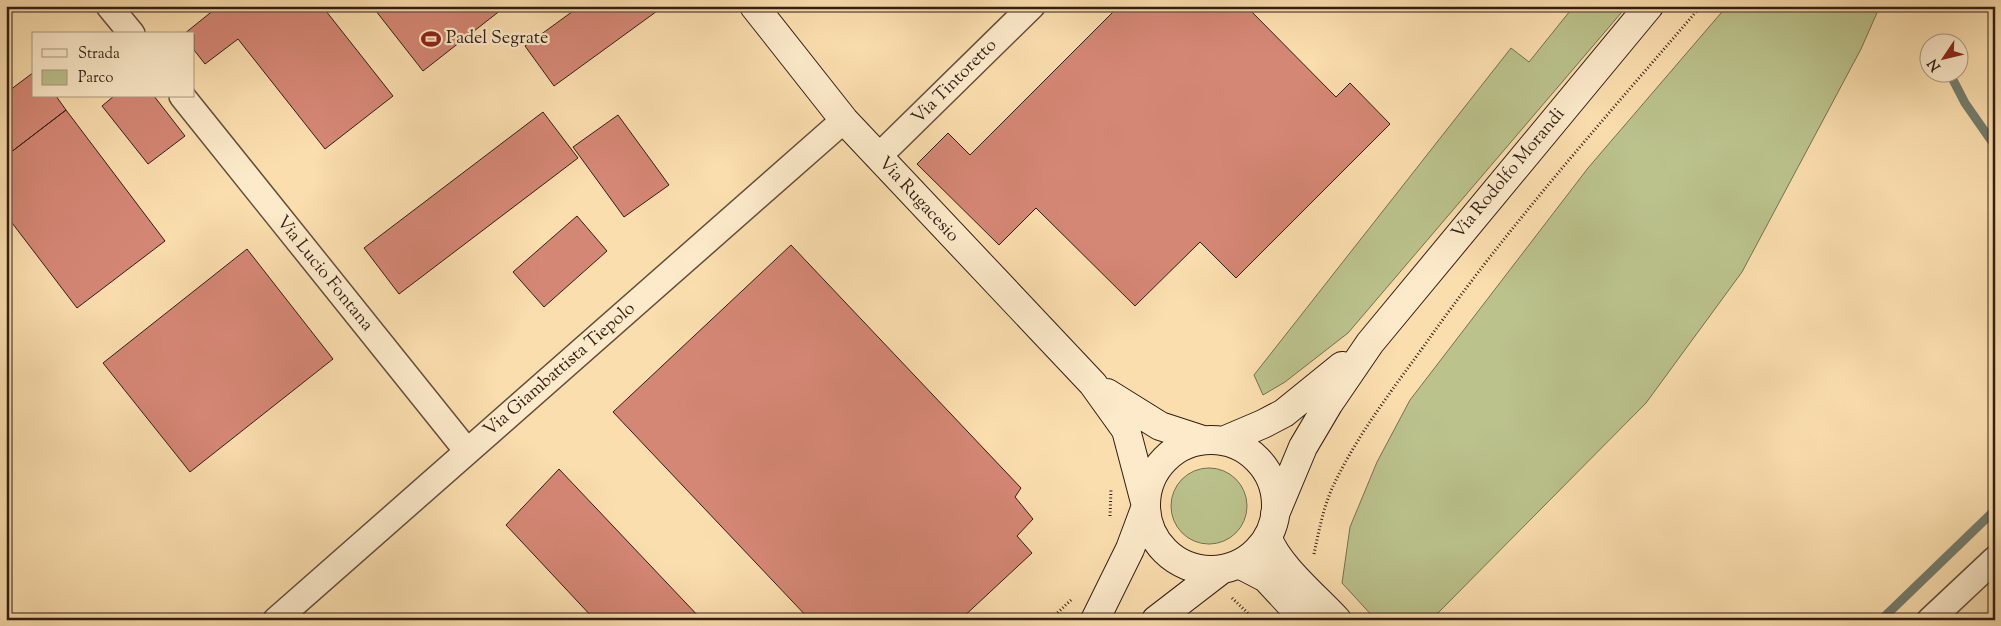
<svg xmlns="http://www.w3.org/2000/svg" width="2001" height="626" viewBox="0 0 2001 626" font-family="'Sorts Mill Goudy',serif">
	<rect width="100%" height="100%" fill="#fbdeae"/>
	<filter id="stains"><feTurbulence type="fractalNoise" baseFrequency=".004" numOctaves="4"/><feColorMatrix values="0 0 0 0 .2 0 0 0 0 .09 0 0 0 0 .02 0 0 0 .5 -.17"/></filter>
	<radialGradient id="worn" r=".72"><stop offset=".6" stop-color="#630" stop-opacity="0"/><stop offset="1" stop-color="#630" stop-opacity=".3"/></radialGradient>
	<path fill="#bbc28c" stroke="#767050" d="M1574,6H1627L1348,333L1285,382L1263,395L1254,375L1511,48L1529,62Z
		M1727,6H1880L1861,49L1742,272L1646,403L1431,620H1376L1342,583L1350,527L1377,462L1410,400L1588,168Z
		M1171 506a38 38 0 1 1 76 0a38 38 0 1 1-76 0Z"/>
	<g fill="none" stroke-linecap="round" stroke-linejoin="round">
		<path stroke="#737d6e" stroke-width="9" d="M1949,72L1965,103L1995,146
			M1881,620L1995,510"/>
	</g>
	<path fill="#d58775" stroke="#311e13" d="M212,6H322L393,96L325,149L238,39L205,64L194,50V34H184L215,9Z
		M372,6H506L423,71Z
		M580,6H664L554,86L525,46Z
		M1119,6H1246L1336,97L1350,83L1390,124L1236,278L1200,242L1135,306L1036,208L999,245L917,164L948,133L970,155Z
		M34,72V96H56L66,110L6,156V93Z
		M114,96H154L185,136L148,164L102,106Z
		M66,110L165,241L77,308L6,215V156Z
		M543,112L578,158L399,294L364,248Z
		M618,115L669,185L624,217L573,147Z
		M577,216L607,251L544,307L513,272Z
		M791,245L1021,488L1015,497L1033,519L1017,536L1032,553L960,620H810L613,412Z
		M247,249L333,359L190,472L103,363Z
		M559,469L702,620H593L594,619L506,525Z"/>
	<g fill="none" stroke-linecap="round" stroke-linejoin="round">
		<defs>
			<path id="street" d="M109,6L132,34
				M182,96L467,451
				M878,157L1032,6
				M276,620L844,120
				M1930,620L1995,559"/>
			<path id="secondary" d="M754,6L844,120L1093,384L1126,430L1146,506L1130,549L1095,620
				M1107,393L1160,426L1203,440
				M1146 505a65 65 0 1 1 130 0a65 65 0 1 1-130 0Z
				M1223,441L1263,424L1284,413L1342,366
				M1275,514L1303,447L1329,403L1370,343L1649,6
				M1268,538C1277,565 1317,598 1337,620
				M1239,564L1266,578L1305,620
				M1156,620L1221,570"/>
		</defs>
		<use href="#street" stroke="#644e3a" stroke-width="28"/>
		<use href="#secondary" stroke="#311e13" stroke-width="30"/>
		<path stroke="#311e13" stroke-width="3" stroke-dasharray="1 2.5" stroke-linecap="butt" d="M1110,516L1111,490
			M1314,554C1319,530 1324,504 1335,482C1359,433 1392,390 1424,346C1508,226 1606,117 1701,6
			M1232,598L1255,620
			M1050,620L1072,599"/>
		<use href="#street" stroke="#fceaca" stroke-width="25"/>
		<use href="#secondary" stroke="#fceaca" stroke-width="28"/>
	</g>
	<defs>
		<symbol id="stadium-bare" viewBox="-9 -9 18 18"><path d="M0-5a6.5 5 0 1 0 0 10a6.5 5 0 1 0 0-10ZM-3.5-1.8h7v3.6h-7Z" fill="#8f2418" stroke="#fceaca" stroke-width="2.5" paint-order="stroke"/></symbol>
	</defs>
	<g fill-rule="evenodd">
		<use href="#stadium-bare" x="417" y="25" width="28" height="28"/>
	</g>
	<g text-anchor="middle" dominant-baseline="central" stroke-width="4.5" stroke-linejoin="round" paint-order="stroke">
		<g font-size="18" fill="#311e13" stroke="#fceaca" text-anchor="start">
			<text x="446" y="39">Padel Segrate</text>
		</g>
		<g font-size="18" fill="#311e13" stroke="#fceaca">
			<text transform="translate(955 82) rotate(-45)">Via Tintoretto</text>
			<text transform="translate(1509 174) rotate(-50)">Via Rodolfo Morandi</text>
			<text transform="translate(918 200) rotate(47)">Via Rugacesio</text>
			<text transform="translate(324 274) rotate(51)">Via Lucio Fontana</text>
			<text transform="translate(560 370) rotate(-41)">Via Giambattista Tiepolo</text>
		</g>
	</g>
	<rect width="2001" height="626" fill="none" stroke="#fbdeae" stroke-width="25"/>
	<rect x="8" y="8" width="1986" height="611" fill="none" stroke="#311e13" stroke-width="2.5"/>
	<rect x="12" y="12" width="1976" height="601" fill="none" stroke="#311e13"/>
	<rect x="32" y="32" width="162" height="65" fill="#fceaca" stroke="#ab9881"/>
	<rect x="42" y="49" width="25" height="8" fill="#fceaca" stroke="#ab9881"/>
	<text x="78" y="58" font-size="15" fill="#311e13">Strada</text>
	<rect x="42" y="70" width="25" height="15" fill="#bbc28c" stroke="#ab9881"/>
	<text x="78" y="82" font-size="15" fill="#311e13">Parco</text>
	<g transform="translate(1944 58) rotate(235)"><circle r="24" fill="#fceaca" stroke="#ab9881"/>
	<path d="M0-4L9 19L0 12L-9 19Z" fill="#8f2418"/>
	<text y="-8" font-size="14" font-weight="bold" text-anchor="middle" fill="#311e13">N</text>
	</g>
	<rect width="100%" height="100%" filter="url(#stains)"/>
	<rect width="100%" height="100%" fill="url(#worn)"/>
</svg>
